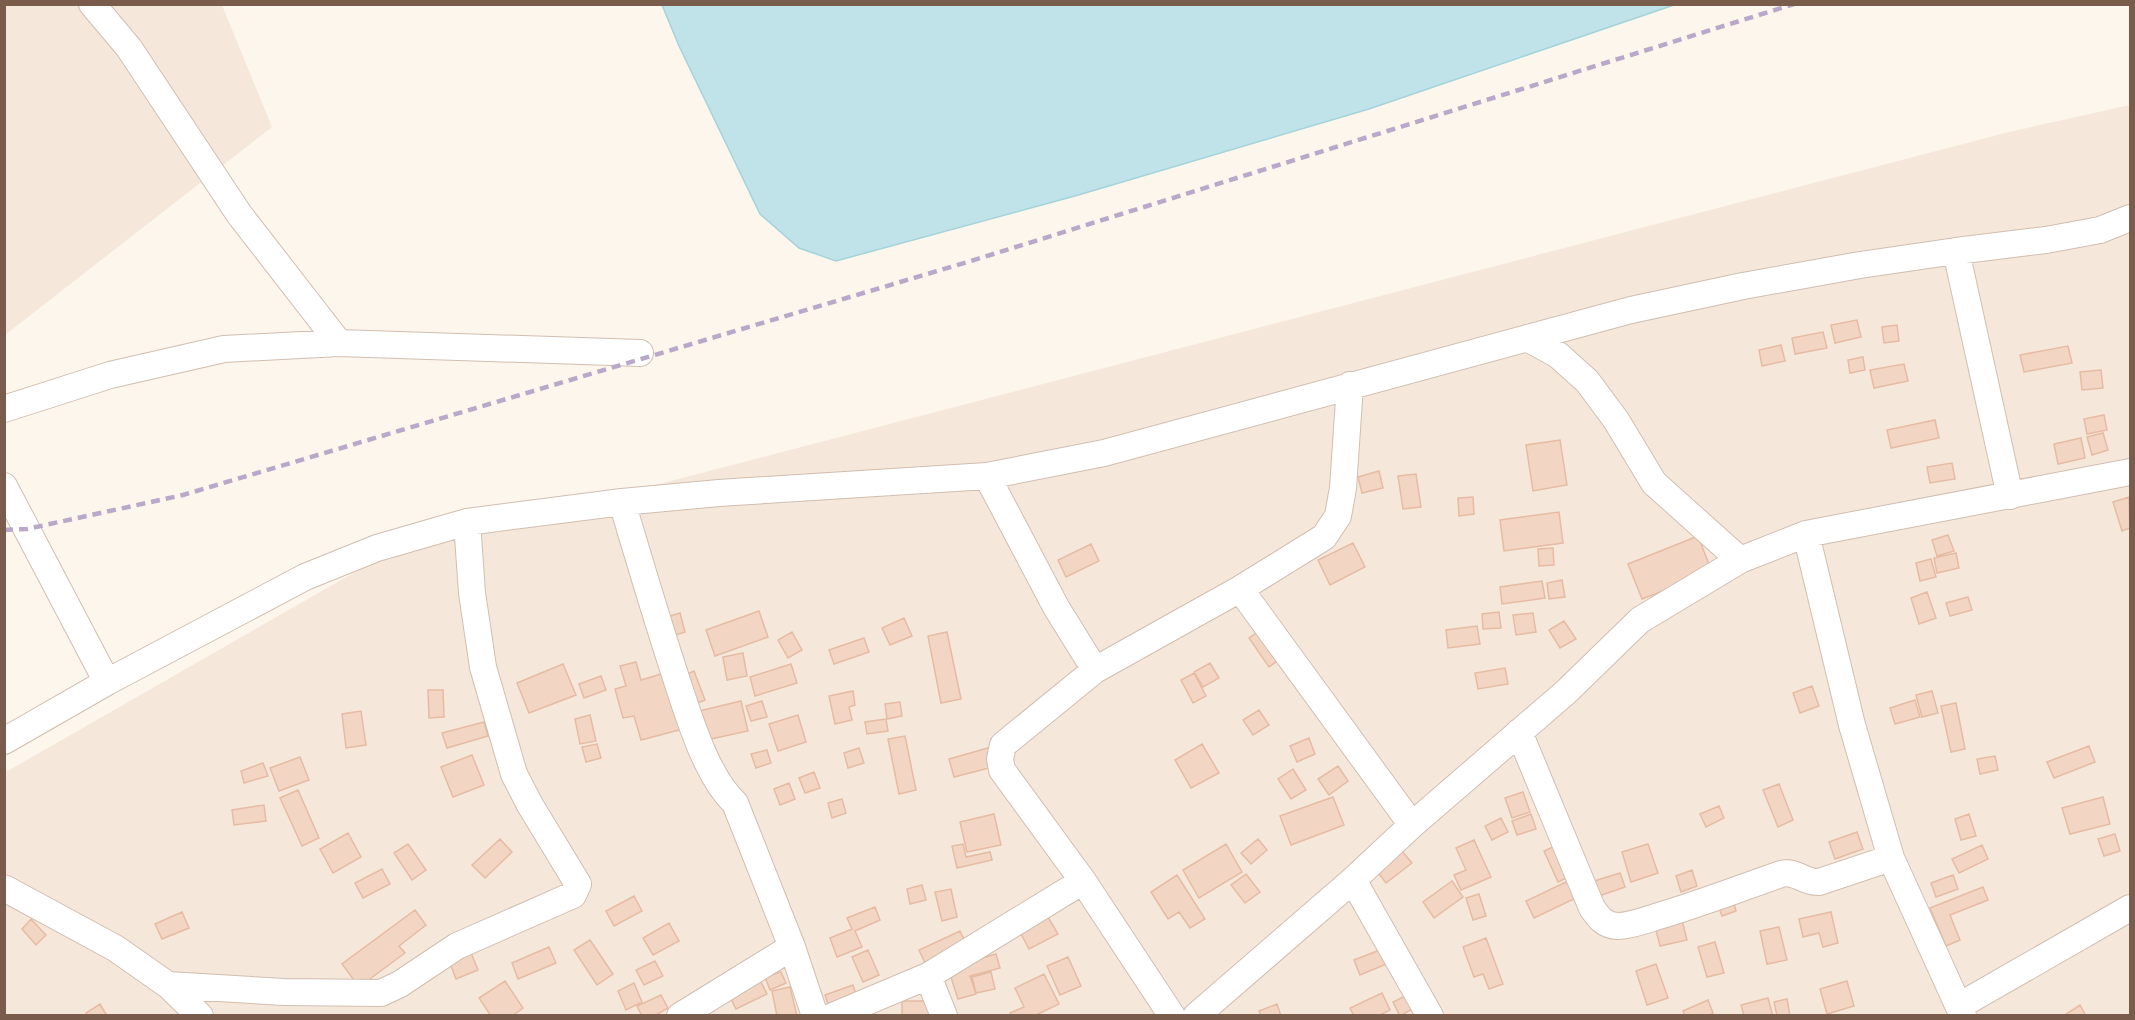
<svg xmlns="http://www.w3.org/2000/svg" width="2135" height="1020" viewBox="0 0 2135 1020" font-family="Poppins,sans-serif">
	<rect width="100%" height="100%" fill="#fdf6ec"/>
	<path fill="#f5e8da" d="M5,5H222L272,127L5,335Z
		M2130,105V1015H5L4,773L383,556L2009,132Z"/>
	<path fill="#bfe3e8" stroke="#a5d3da" stroke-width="1.5" d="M662,5H1674L1369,109L1075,196L836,261L799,248L760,214L679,46Z"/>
	<path fill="#f3d5c3" stroke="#e6bba3" stroke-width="1.5" d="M1857,320L1861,337L1835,343L1831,325Z
		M1897,325L1899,341L1884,343L1882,327Z
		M1823,332L1827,348L1795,354L1792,338Z
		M1781,345L1785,361L1762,366L1759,350Z
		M2068,346L2072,363L2024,372L2020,355Z
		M1863,357L1865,370L1850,373L1848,360Z
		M1904,364L1908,381L1874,388L1870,370Z
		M2101,370L2103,388L2082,390L2080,372Z
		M2104,415L2107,430L2087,434L2084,419Z
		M1935,420L1939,438L1891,448L1887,430Z
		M2103,433L2108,450L2092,455L2087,437Z
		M2081,438L2085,458L2058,464L2054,444Z
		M1560,440L1567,485L1533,491L1526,445Z
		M1952,463L1955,479L1930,483L1927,467Z
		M1379,471L1383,488L1362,493L1358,477Z
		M1416,474L1421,507L1403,509L1398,476Z
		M1473,497L1474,514L1459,516L1458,498Z
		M2129,497L2130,528L2122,531L2113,502Z
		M1559,512L1563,543L1504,551L1500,520Z
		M1948,535L1954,551L1937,556L1932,540Z
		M1698,536L1712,572L1642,599L1628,564Z
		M1353,543L1365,567L1330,585L1318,560Z
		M1091,544L1099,561L1066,577L1058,560Z
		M1553,548L1554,565L1539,566L1538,549Z
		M1956,553L1959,568L1937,573L1934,558Z
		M1931,559L1936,577L1920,581L1916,563Z
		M1562,580L1565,597L1549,599L1547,583Z
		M1542,581L1545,598L1502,604L1500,587Z
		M1927,592L1936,618L1919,624L1911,598Z
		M1968,597L1972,610L1950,616L1946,603Z
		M759,611L768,637L715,656L706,630Z
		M1499,612L1501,628L1483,629L1482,614Z
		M680,613L685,632L669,637L664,618Z
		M1533,613L1536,632L1516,635L1513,615Z
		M904,618L912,636L890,645L882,628Z
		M1564,621L1576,639L1560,648L1549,630Z
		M1477,626L1480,644L1448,648L1446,630Z
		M1264,628L1284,656L1269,667L1249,638Z
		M792,632L802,650L788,658L778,640Z
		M947,632L961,699L941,703L928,636Z
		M864,638L869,652L834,664L829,650Z
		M743,653L747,676L727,680L723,657Z
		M636,662L641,680L668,672L683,729L641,740L634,716L623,718L615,689L626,686L620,666Z
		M1210,663L1219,678L1203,687L1194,672Z
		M563,664L576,695L529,713L517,683Z
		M791,664L797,683L755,696L750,677Z
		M1505,668L1508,684L1478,689L1475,673Z
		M694,671L705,700L690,706L679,678Z
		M1194,673L1206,696L1193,703L1181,680Z
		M601,676L606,690L584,698L579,684Z
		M1812,686L1819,706L1800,713L1793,693Z
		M428,690H443L444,717L429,718Z
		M853,691L855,705L849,707L852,720L835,724L829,696Z
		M1932,691L1938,713L1922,717L1916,695Z
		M1915,700L1920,717L1895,724L1890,708Z
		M741,701L748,731L706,740L699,711Z
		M762,701L767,717L751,721L746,706Z
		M900,702L902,716L887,719L885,704Z
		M1956,703L1965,749L1951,752L1941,706Z
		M1259,710L1269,725L1253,735L1243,720Z
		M361,711L366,745L346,748L342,714Z
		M590,715L596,741L580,744L575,719Z
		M798,715L806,742L778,751L769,724Z
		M886,719L888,731L867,734L865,722Z
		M484,722L488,736L447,748L442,733Z
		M905,736L916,790L899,794L888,739Z
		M1309,738L1315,754L1297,762L1290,746Z
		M597,744L601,758L586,762L582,747Z
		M1202,744L1219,773L1191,788L1175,760Z
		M2089,746L2095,762L2054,778L2047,762Z
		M859,748L864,763L848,768L844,753Z
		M988,748L993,767L954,777L949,759Z
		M767,750L771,763L756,768L751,754Z
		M472,755L484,785L453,797L441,767Z
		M1995,756L1998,770L1980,774L1977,759Z
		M300,757L309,780L279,791L270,768Z
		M263,763L268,776L244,783L241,771Z
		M1338,766L1348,781L1329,795L1318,779Z
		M1293,769L1306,790L1291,799L1278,779Z
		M814,772L820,788L805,793L799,778Z
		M789,783L795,799L780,805L774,789Z
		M1779,784L1793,820L1778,827L1763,790Z
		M298,790L319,838L302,846L280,798Z
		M1523,792L1530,812L1512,818L1505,798Z
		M1333,797L1344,825L1291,845L1280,816Z
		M2103,797L2110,824L2070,834L2062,808Z
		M842,799L846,813L832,818L828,803Z
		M264,805L266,821L234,825L232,810Z
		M1719,806L1724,818L1706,827L1700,814Z
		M994,814L1001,845L967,852L960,822Z
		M1531,814L1536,829L1517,835L1512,821Z
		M1969,814L1976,836L1961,840L1955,819Z
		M1501,818L1508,832L1492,840L1485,826Z
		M1857,832L1863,849L1835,859L1829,842Z
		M348,833L361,857L333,873L320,849Z
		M2115,834L2120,851L2104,856L2098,839Z
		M500,839L512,852L485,878L472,865Z
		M1258,839L1267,850L1251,864L1241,853Z
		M1474,840L1491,877L1461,890L1454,875L1466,870L1456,848Z
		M1561,843L1575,874L1558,882L1544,851Z
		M408,844L426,870L412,880L394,853Z
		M963,844L966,857L990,852L992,860L957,868L952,846Z
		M1226,844L1242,872L1199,898L1183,870Z
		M1648,844L1658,873L1631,882L1622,852Z
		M1982,845L1988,859L1959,873L1952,859Z
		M1401,850L1412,863L1386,883L1376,870Z
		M382,869L390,884L363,898L355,883Z
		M1692,870L1697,886L1681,892L1676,876Z
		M1620,873L1625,887L1596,897L1591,882Z
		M1246,874L1260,892L1245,903L1231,885Z
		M1177,875L1205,919L1190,928L1179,912L1168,919L1151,892Z
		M1953,875L1958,889L1936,897L1931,883Z
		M1452,881L1463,897L1434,918L1423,902Z
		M1568,881L1576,898L1534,918L1526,901Z
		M922,885L926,900L910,904L907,889Z
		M1983,887L1988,900L1950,915L1960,940L1946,946L1930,908Z
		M951,889L957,917L942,921L935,892Z
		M1479,894L1486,916L1473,920L1466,898Z
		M634,896L642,911L614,926L606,911Z
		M1732,897L1736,911L1722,916L1717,902Z
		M875,907L880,920L855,931L862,947L837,957L830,938L852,929L847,918Z
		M415,910L426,925L399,946L405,953L359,987L342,964Z
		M182,912L189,928L162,939L155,924Z
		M1831,912L1838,943L1823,947L1819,933L1803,937L1799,919Z
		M1048,917L1058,934L1029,949L1020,932Z
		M31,919L46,935L36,945L22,929Z
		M1682,920L1687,940L1660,946L1655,926Z
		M669,923L679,941L653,955L643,938Z
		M1779,927L1787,960L1767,964L1760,931Z
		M960,931L968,947L927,967L919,950Z
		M1486,938L1503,984L1489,989L1483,974L1474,977L1463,947Z
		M590,940L613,974L597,985L574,950Z
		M1715,942L1724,973L1707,977L1698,947Z
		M549,947L556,963L518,979L512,963Z
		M1385,948L1391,962L1360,975L1354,960Z
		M470,950L478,970L456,979L448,958Z
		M868,950L879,975L863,982L852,957Z
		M996,954L1000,968L970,976L976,994L958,999L948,968Z
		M1068,957L1081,986L1060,995L1047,966Z
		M655,961L663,976L644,985L636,970Z
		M1656,964L1668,998L1647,1005L1636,971Z
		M781,972L786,983L770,990L765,977Z
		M991,972L995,989L976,993L972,977Z
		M1044,974L1059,1004L1034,1016H1011L1010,1013L1024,1007L1015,988Z
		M760,980L767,994L736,1009L729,995Z
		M505,981L523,1008L512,1016H491L479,998Z
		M1847,981L1854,1006L1827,1014L1820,989Z
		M634,983L642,1002L626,1010L618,991Z
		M853,985L858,1000L830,1010L825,995Z
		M790,987L797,1016H777L772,991Z
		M1382,993L1390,1010L1378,1016H1354L1350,1008Z
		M1409,994L1416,1007L1400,1016L1393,1002Z
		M661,995L668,1008L654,1016H642L637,1006Z
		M1768,998L1773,1016H1744L1741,1005Z
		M1787,999L1790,1016H1777L1774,1002Z
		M1708,1000L1713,1013L1708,1016H1685L1683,1011Z
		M902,1001H931V1016H902Z
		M100,1004L107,1016H87L86,1013Z
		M1277,1004L1281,1016H1261L1259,1011Z
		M2080,1005L2086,1016H2063Z"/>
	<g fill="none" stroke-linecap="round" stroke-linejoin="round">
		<defs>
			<path id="minor" d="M92,4L129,48L239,214L339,343
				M1956,251L2010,496
				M1527,338L1558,355L1587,381L1616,420L1654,483L1740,560
				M4,409L110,375L224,349L339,343L640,353
				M987,476L1056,607L1095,670
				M4,486L107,682
				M622,502C640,563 658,623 678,684C690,720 707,777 735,803L792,947L815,1016
				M1806,534L1852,725L1891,858L1963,1016
				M1240,589L1412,825
				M1519,732L1592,908C1599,918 1604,925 1617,926C1632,926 1648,919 1662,915C1702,903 1741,888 1781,874C1796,870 1804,883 1819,882L1891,858
				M4,741L107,682L305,577L377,548L467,522L622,502L719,493L987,476L1104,453L1631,310L1743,286L1860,265L1956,251L2046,240L2100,230L2130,218
				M1353,880L1430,1016
				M4,888L115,948L168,985L200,1016
				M928,976L944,1016
				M168,985L284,992L381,993L400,984L457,946L573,895L578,884L530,805L514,774L483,667L472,593L467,522
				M1959,1006L2130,908
				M680,1016L792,947
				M833,1016L928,976L1083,881
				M1172,1016L1083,881L1002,770L1000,759L1003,745L1095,670L1240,589L1324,537L1338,516L1343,488L1350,385
				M1196,1016L1353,880L1412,825L1566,692L1640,620L1740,560L1806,534L2130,472"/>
		</defs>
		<use href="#minor" stroke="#d1beb0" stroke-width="28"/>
		<use href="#minor" stroke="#fff" stroke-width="26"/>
		<path stroke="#b9a8c9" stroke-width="4.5" stroke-dasharray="9 6" stroke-linecap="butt" d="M4,530L27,529L183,495L971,261L1794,4"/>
	</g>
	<rect width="2135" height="1020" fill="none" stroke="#7a5c4d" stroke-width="12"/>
</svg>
